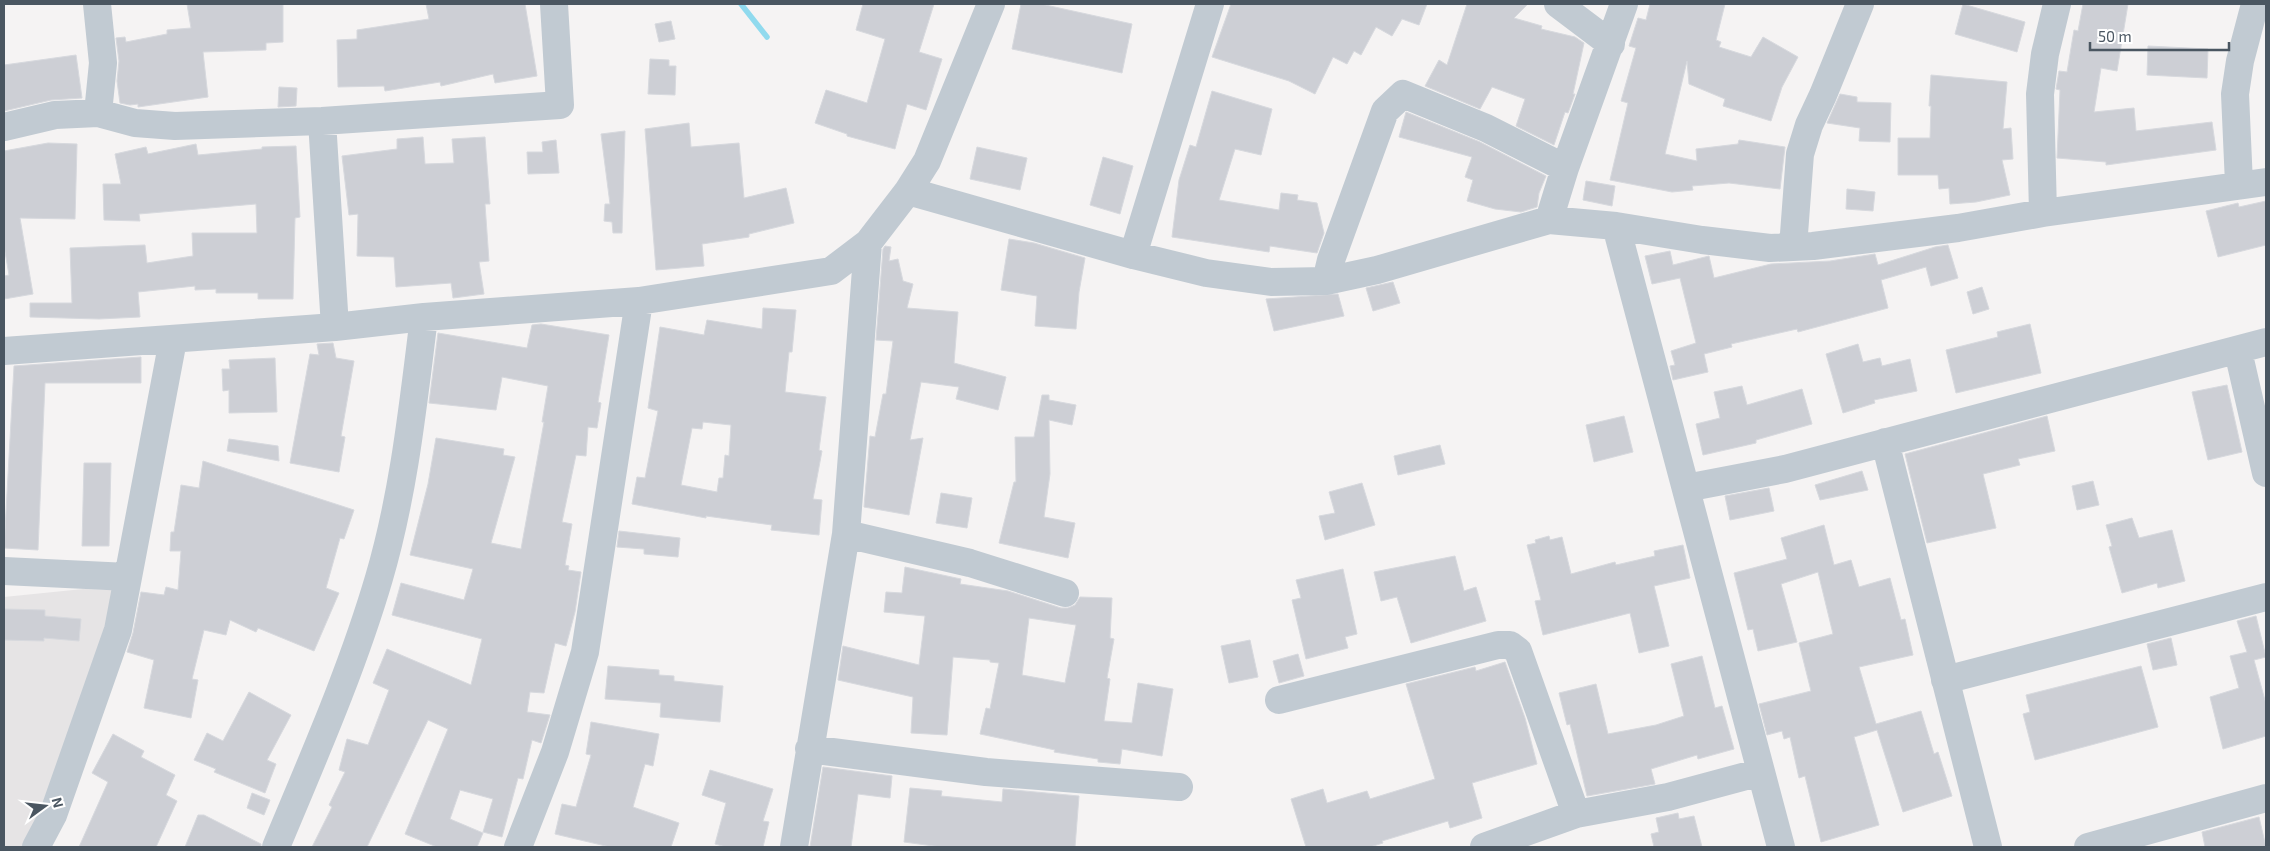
<svg xmlns="http://www.w3.org/2000/svg" width="2270" height="851" viewBox="0 0 2270 851" font-family="'Exo 2',sans-serif">
	<rect width="100%" height="100%" fill="#f5f3f3"/>
	<path fill="#e6e4e5" d="M83,589L120,590L29,841L26,847H4V597Z"/>
	<g fill="none" stroke-linecap="round" stroke-linejoin="round">
		<path stroke="#90daee" stroke-width="5.5" d="M741,4L767,37"/>
	</g>
	<path fill="#cdcfd5" stroke="#d7d9de" fill-rule="evenodd" d="M187,4H283V42L266,43V50L203,52L208,97L138,107V104L130,105L120,103L117,81L119,61L116,38L125,37L126,42L167,34V30L191,28Z
		M426,4H525L537,76L495,83L493,74L441,86L440,82L385,91L384,86L338,87L337,40L357,39V30L429,19Z
		M863,4H934L919,52L942,59L926,110L907,104L895,149L847,136V134L815,123L826,90L867,103L885,39L856,30Z
		M1021,4H1041L1132,24L1122,73L1012,49Z
		M1231,4H1427L1419,25L1402,19L1392,36L1376,27L1361,55L1354,51L1347,64L1333,57L1315,94L1289,81L1212,57Z
		M1467,4H1528L1514,18L1542,26L1541,29L1575,37L1584,43L1573,94H1575L1568,113L1565,112L1554,145L1516,126L1525,99L1492,87L1480,109L1425,86L1439,60L1447,65Z
		M1650,4H1725L1716,40L1721,42L1719,47L1751,57L1763,37L1798,57L1782,87L1771,121L1723,106L1725,99L1689,84L1687,61L1665,154L1697,161L1696,149L1738,144L1739,140L1785,147L1780,189L1729,183L1692,186L1693,190L1672,192L1610,180L1628,103L1621,101L1636,48L1629,46L1638,18L1646,20Z
		M1963,4L2025,22L2017,52L1955,34Z
		M2083,4H2128L2117,71L2101,68L2094,112L2134,108L2136,131L2212,122L2216,150L2106,165V162L2057,158L2060,90L2056,89L2059,71L2067,72L2074,30L2078,31Z
		M671,21L675,39L659,42L655,24Z
		M2148,46L2208,49L2207,78L2147,75Z
		M76,55L82,98L51,100L4,111V65Z
		M650,59L669,60V66H676L675,95L648,94Z
		M1931,75L2007,82L2003,129L2011,128L2013,159L2002,160L2010,195L1976,202L1950,204L1949,188L1939,189L1938,175H1898V138H1930L1931,106H1929Z
		M279,87L297,88L296,106L278,107Z
		M1212,91L1272,109L1261,155L1235,149L1219,200L1279,210L1281,193L1298,195L1297,200L1317,203L1324,233L1317,253L1270,246L1269,252L1172,237L1179,180L1190,145L1196,147Z
		M1840,94L1857,97V102L1891,103L1890,142L1859,141L1860,128L1827,123Z
		M1406,112L1480,142L1546,176L1539,193L1537,207L1521,212L1495,209L1467,201L1473,180L1465,177L1472,157L1399,137Z
		M689,123L691,147L739,143L744,198L786,188L794,223L749,234V237L702,244L704,266L656,270L645,129Z
		M625,131L622,233H613L612,222L604,221L605,204H610L601,134Z
		M423,137L425,164L454,163L452,139L485,137L490,204H485L489,261L479,262L484,294L453,298L451,283L396,287L394,257L357,256L358,214L349,215L342,156L397,149V139Z
		M556,140L559,173L528,174L527,152H543L542,142Z
		M48,143L77,144L75,219L20,218L33,294L4,299V276L9,275L4,246V151Z
		M196,144L198,155L262,149V147L296,146L300,217L295,218L293,299H258V293H216V289L195,290V286L138,292L140,317L99,319L30,317V303H72L70,248L145,245L147,263L193,256L192,233H257L256,204L139,214L140,221L104,220L103,184H121L115,154L146,147L148,154Z
		M977,147L1027,158L1020,190L970,179Z
		M1103,157L1133,166L1120,214L1090,205Z
		M1586,181L1615,186L1612,206L1583,200Z
		M1847,189L1875,192L1873,211L1846,209Z
		M2266,201V245L2218,257L2206,211L2238,203L2239,207Z
		M1009,239L1034,243L1085,258L1079,292L1076,329L1035,326L1037,296L1001,290Z
		M1948,245L1958,278L1931,286L1926,267L1881,280L1888,308L1798,332L1797,329L1731,344L1732,347L1704,354L1708,372L1673,380L1670,366L1675,365L1671,351L1696,343L1680,278L1652,284L1645,256L1670,251L1673,265L1709,256L1714,278L1771,264L1830,261L1875,254L1878,265L1935,247Z
		M885,246L891,247L889,261L898,259L903,281L913,284L907,308L958,312L954,363L1006,377L998,410L956,399L959,387L921,382L910,440L923,438L909,515L864,507L870,436L875,437L883,394H886L893,341L876,340L883,249Z
		M1393,282L1400,303L1373,311L1366,288Z
		M1982,287L1989,309L1973,314L1967,292Z
		M1338,294L1344,316L1274,331L1266,299Z
		M763,308L796,310L792,352H789L785,392L826,397L819,450L822,451L813,499L822,500L819,535L771,530L772,525L706,516V518L632,504L637,477L645,478L658,411L648,408L660,327L704,335L707,320L762,329ZM703,422L731,425L729,456L725,455L723,478H719L717,492L681,485L692,428L702,429Z
		M541,324L609,335L598,402L601,403L597,428L588,427L586,456L576,455L562,522L572,524L565,565L569,566L568,570L581,572L575,612L566,646L555,643L544,693L530,692L527,712L550,715L541,743L532,740L523,779L518,778L502,837L483,832L493,799L460,790L450,819L483,833L477,847H437L405,834L448,729L428,720L367,847H312L332,807L329,805L345,772L339,770L347,739L368,745L389,690L373,683L387,649L471,685L482,639L392,615L401,583L464,600L473,569L410,555L428,484L436,438L504,449L503,455L515,457L491,543L521,549L544,422H542L548,386L502,377L496,410L429,403L438,333L527,348L532,325Z
		M2030,324L2041,373L1956,393L1946,350L1998,337L1997,332Z
		M333,343L336,358L354,361L341,436L345,437L339,472L290,463L310,354L319,355L317,344Z
		M1858,344L1863,362L1880,358L1882,366L1910,359L1917,391L1874,400L1875,403L1843,413L1826,354Z
		M141,357V383H45L38,550L4,548L14,366Z
		M275,358L277,412L229,413V390L223,391L222,369H230L229,360Z
		M2227,385L2242,452L2208,460L2192,392Z
		M1742,386L1747,405L1802,389L1812,424L1756,440V443L1703,455L1696,424L1720,418L1714,392Z
		M1042,395H1049V400L1076,405L1072,425L1049,420L1050,474L1044,517L1075,523L1068,558L999,543L1014,482H1016L1015,437H1034Z
		M1624,416L1633,452L1594,462L1586,425Z
		M2047,416L2055,451L2018,459L2020,465L1983,474L1996,528L1927,543L1905,454Z
		M229,439L278,446L279,461L227,451Z
		M1440,445L1445,464L1398,475L1394,456Z
		M203,461L354,510L344,539L340,538L326,588L339,593L314,651L258,628L256,632L230,620L226,635L204,630L192,679L198,680L191,718L144,708L154,660L127,652L133,633L141,592L164,595L166,587L178,590L181,551H170L171,532H174L181,485L199,488Z
		M84,463H111L109,546H82Z
		M1862,471L1868,490L1820,500L1815,485Z
		M2093,481L2099,505L2077,510L2072,486Z
		M1362,483L1375,525L1325,540L1319,516L1335,513L1329,492Z
		M1769,488L1774,511L1730,520L1725,496Z
		M941,493L972,498L967,528L936,523Z
		M2132,518L2139,538L2172,530L2185,581L2158,588L2157,583L2122,593L2109,547L2112,546L2106,525Z
		M1824,525L1834,565L1851,560L1859,587L1890,578L1901,620L1905,619L1913,655L1859,667L1876,724L1921,711L1934,754L1938,752L1952,796L1903,812L1877,730L1854,737L1879,825L1821,842L1805,776L1799,778L1790,737L1784,739L1782,731L1767,735L1759,704L1811,691L1799,643L1833,634L1818,572L1781,584L1797,642L1758,651L1753,629L1748,630L1734,573L1787,559L1781,538Z
		M619,531L680,538L678,557L644,554V549L617,547Z
		M1549,536L1550,540L1562,537L1571,574L1615,562L1616,565L1655,556L1654,551L1683,545L1690,578L1654,586L1669,646L1639,653L1630,613L1543,635L1535,601L1541,600L1527,545L1536,543L1535,540Z
		M1455,556L1464,591L1476,587L1486,621L1411,643L1397,597L1381,601L1374,572Z
		M905,567L961,579L960,584L1008,591L1061,608H1068L1075,605L1080,597L1112,598L1110,638L1114,639L1107,678L1110,679L1104,721L1132,723L1138,683L1173,689L1162,756L1122,749L1120,764L1098,762V759L1054,752L1055,750L980,734L986,708L990,709L999,663L990,662V660L953,657L947,735L911,733L913,697L838,680L843,646L919,665L925,616L884,612L886,592L902,593ZM1029,618L1076,625L1065,683L1022,675Z
		M1343,569L1357,634L1345,637L1348,648L1306,659L1292,600L1301,598L1296,580Z
		M4,609L45,610V616L81,619L79,641L44,638V641L4,640Z
		M2256,616L2266,657L2254,660L2266,704V736L2223,749L2210,697L2239,688L2230,656L2247,652L2237,621Z
		M2171,638L2177,665L2153,670L2147,644Z
		M1250,640L1258,677L1229,683L1221,646Z
		M1298,654L1304,676L1279,683L1273,661Z
		M1702,656L1715,708L1722,706L1734,749L1698,759L1697,755L1651,769L1655,784L1587,796L1570,724L1567,725L1559,693L1596,684L1608,734L1656,725L1684,716L1671,664Z
		M1505,662L1525,718L1537,764L1472,783L1482,818L1450,828L1448,821L1382,841L1383,843L1370,847H1306L1291,799L1323,789L1327,803L1367,791L1370,799L1435,779L1406,684L1475,667L1476,671Z
		M608,666L659,670V675L674,676V681L723,686L720,722L660,717L661,703L605,699Z
		M2141,666L2158,727L2035,760L2023,714L2030,712L2026,695Z
		M249,692L291,715L267,760L276,764L265,793L214,772L216,769L194,760L207,733L223,741Z
		M591,722L659,734L653,766L645,764L633,807L679,823L671,847H610L555,834L562,804L576,807L591,755L586,754Z
		M113,734L144,751L141,757L175,775L166,795L177,801L156,847H79L108,782L92,773Z
		M823,767L892,776L890,798L858,794L851,847H810Z
		M710,770L773,789L763,821L769,822L763,847H726L715,844L726,803L702,795Z
		M910,788L942,791L941,796L1002,802L1003,789L1079,796L1075,847H941L904,842Z
		M252,793L270,800L264,815L247,808Z
		M1678,813L1679,819L1694,816L1702,847H1654L1651,834L1659,832L1656,818Z
		M198,815H204L261,844V847H185Z
		M2259,817L2266,847H2205L2202,832Z"/>
	<g fill="none" stroke-linecap="round" stroke-linejoin="round">
		<path stroke="#c1cad2" stroke-width="28" d="M97,4L103,63L98,113
			M1558,4L1611,44
			M322,121L335,327
			M4,127L55,115L98,113L135,123L175,126L322,121L560,105L554,4
			M2239,184L2235,94L2240,61L2255,4
			M908,191L1133,255L1206,273L1271,282L1326,281L1377,270L1549,220L1616,226L1702,240L1770,248L1813,246L1958,228L2043,213L2266,182
			M2043,213L2040,94L2045,54L2057,4
			M1549,220L1565,168L1624,4
			M1616,226L1781,847
			M1793,247L1800,154L1809,125L1823,95L1860,4
			M1133,255L1210,4
			M1326,281L1331,260L1385,111L1403,94L1486,128L1565,168
			M4,351L335,327L424,317L639,301L831,271L868,243L908,191L927,161L991,4
			M2238,351L2266,473
			M1885,442L1988,847
			M1686,488L1785,469L2266,342
			M846,534L970,563L1065,593
			M4,571L128,577
			M1945,680L2266,597
			M1279,700L1498,645H1510L1518,651L1576,814
			M809,749L986,772L1179,787
			M36,847L53,815L118,630L173,340
			M276,847C313,758 352,670 379,578C404,493 413,405 424,317
			M518,847L555,752L585,652L639,301
			M794,847L846,534L868,243
			M1484,847L1576,814L1668,797L1761,772
			M2088,847L2266,798"/>
	</g>
	<rect width="2270" height="851" fill="none" stroke="#4a5661" stroke-width="10"/>
	<g transform="translate(45 806) rotate(75)" stroke="#ffffff" stroke-width="4" paint-order="stroke">
	<path d="M0-4L9 19L0 12L-9 19Z" fill="#4a5661"/>
	<text y="-8" font-size="14" font-weight="bold" text-anchor="middle" fill="#4a5661">N</text>
	</g>
	<path d="M2090 42v8h139v-8" fill="none" stroke="#4a5661" stroke-width="2.5"/>
	<text x="2098" y="42" font-size="15" fill="#4a5661" stroke="#ffffff" stroke-width="4" paint-order="stroke">50 m</text>
</svg>
